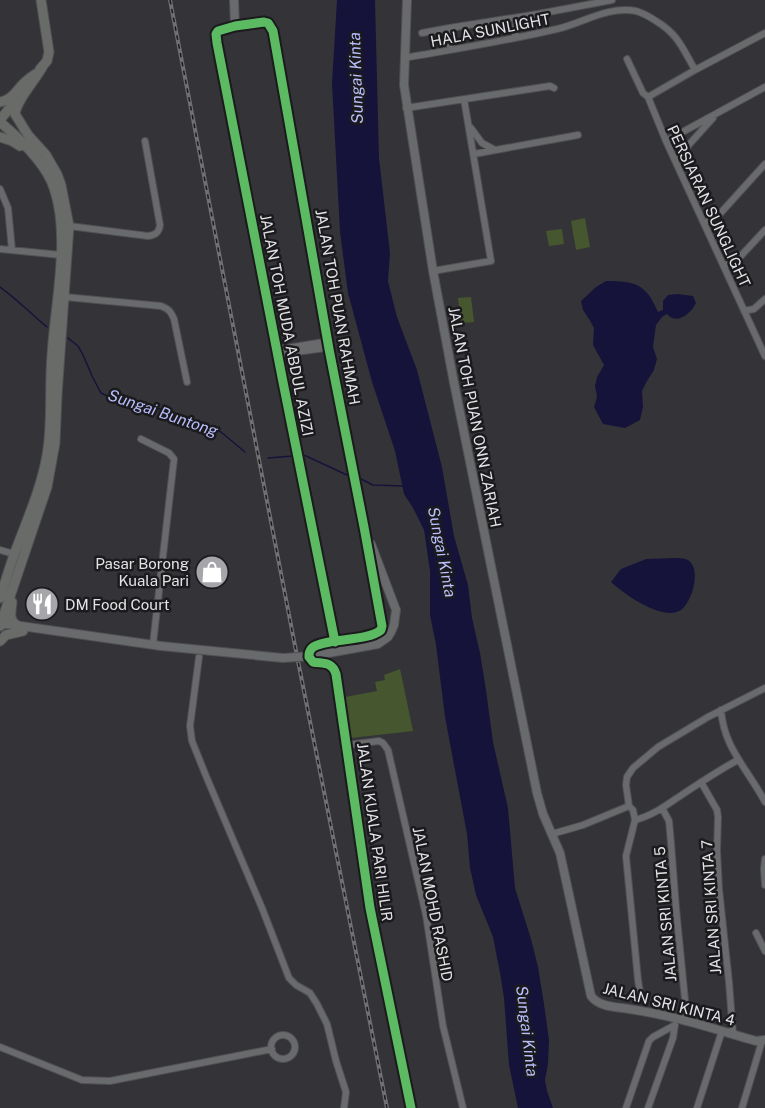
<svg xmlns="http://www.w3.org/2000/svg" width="765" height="1108" viewBox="0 0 765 1108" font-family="'Public Sans',sans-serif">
	<rect width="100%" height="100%" fill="#343438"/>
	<path fill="#46562f" d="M585,218L590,247L576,250L571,221Z
		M562,229L564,244L549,246L546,231Z
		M471,297L474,322L461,323L458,298Z
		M400,669L413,731L351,738L345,697L377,691L375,682L385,680L384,675Z"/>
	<path fill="#16133b" d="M337,0H375L379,158L390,253L388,281L397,317L417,370L442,467L454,536L468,585L472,618L480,653L486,690L493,742L508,808L515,888L531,939L538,967L544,1004L549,1040L548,1064L545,1080L547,1091L553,1108H518L509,1065L504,998L500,973L493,937L476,895L470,868L467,834L445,717L436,645L430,615V571L424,530L413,508L404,494L395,451L372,382L348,293L340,232L332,83Z
		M606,281C636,281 646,284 658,312L663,310V301L668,295L678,294L693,296L696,303C691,313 677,326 667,314L662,317L656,325L653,347L657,359L654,370L647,381L642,391L643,407L640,420L625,428L603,424L594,407L597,397L595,386L597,377L604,365L593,345L594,328L589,319L583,310L581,301L596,287Z
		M674,558C678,558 684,558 688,560C702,569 692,602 681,610C663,622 624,594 611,582L621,569L646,559Z"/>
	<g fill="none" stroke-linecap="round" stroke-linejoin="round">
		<path stroke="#16133b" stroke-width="1.5" d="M0,287C17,299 31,314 47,327
			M68,338L78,346L83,355L93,378L101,393L121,402L150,406L184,416L221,432L245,452
			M302,455L306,456L347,475
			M268,458L293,456
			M361,479L373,485L404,486"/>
		<defs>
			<path id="minor" d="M235,26L218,31L216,34L217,43C256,242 294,443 335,642
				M449,28L538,14L612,0
				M422,33L449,28L450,50
				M515,37L516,18
				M404,58C455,49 506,41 557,29C583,23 607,6 636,11C643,13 650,17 656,21C678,34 683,49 695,70
				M627,59L643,93L648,97L666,141L765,356
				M648,97L695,70L765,33
				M406,108L550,86L554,88
				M471,128L482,143L495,150
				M666,141L765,87
				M474,154L578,135
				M675,160L713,118
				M0,189L8,208L12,250
				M704,223L717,217L765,164
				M69,226L148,236C155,235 159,233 160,225L145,141
				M0,249L61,255
				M724,266L738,259L765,230
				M433,271L491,261L464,99
				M65,297L161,306C169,309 171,312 174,319L187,382
				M744,311L754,309L765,299
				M277,348H287L324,342L327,339
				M279,356L282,354L325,348L329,349
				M141,439L169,453L174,459L153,644
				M0,550L14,554
				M199,657L190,726L192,741L206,776L262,908L289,978L296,985L310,993L317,1004L327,1024L336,1061L346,1092L344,1108
				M721,710C724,749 748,769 765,802
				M347,745L379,741L383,743L388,750L426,915L443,1026L463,1108
				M701,782L717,810L718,817L717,851L719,889L729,982L733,1034
				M662,808L669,821L671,843L676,908L686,1010L685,1020
				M635,820C651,816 664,807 677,798C697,785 717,771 738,760
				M552,834L583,825L629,806
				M765,859L764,869L765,885
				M756,933L765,951
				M641,998L638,980L626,856L635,820L633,810L629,806L626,785L627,777L633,768L658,747L708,717L765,688
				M271 1047a12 12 0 1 1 24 0a12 12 0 1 1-24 0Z
				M0,1047L82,1080L110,1081L272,1049
				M626,1108L649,1041L653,1037L675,1025
				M648,1108L673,1038L675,1025
				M697,1108L722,1031
				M742,1108L762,1041"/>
			<path id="tertiary" d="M234,0L235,26L264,22L268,23L273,31L329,349L380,609C381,618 384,627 377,633L319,644C311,648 305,655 313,662C323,664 332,661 336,674L370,908L411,1108
				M407,0L404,85L433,271L454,383L537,793L543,814L560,853L591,996C599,1007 616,1007 629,1009C672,1015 714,1029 756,1041L765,1040
				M371,544L396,610
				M0,625L7,624L161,646"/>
			<path id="primary" d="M40,69L47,61L49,52L41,0
				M0,102C12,100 16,91 24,83C28,79 32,76 37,73
				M0,120L17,99
				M0,122C20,139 46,163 54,188C71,237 55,304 52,355C49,389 53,423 47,455C41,490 26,522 14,555C9,569 5,583 0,598
				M0,137L12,141L20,146
				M12,602C11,612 8,621 18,626
				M0,626L47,487L55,443L57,395L69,226L61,185L57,174L46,155L28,135L15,114C17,99 35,81 43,66
				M0,641L6,635L23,631"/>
		</defs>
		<use href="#minor" stroke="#505054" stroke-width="8"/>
		<use href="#tertiary" stroke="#505054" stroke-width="10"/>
		<use href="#primary" stroke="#505054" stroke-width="11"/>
		<use href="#minor" stroke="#696a6c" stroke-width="6"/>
		<use href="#tertiary" stroke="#696a6c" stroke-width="8"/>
		<use href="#primary" stroke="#696b69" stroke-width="9"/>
		<defs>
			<path id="rail" d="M170,0L296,651L387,1108"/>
		</defs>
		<use href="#rail" stroke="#6f7072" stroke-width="4"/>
		<use href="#rail" stroke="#1b1b1e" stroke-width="1.5" stroke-dasharray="4.5" stroke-linecap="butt"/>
		<defs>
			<path id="tertiary-bridge" d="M161,646L283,658L312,656L378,644L388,637L391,632L394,625L396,610"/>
		</defs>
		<use href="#tertiary-bridge" stroke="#505054" stroke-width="10" stroke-linecap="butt"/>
		<use href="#tertiary-bridge" stroke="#696a6c" stroke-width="8"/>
		<defs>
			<path id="cycleway" d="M335,642C294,443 256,242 217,43L216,34L218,31L235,26L264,22L268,23L273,31L329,349L364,527L382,626L381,630C367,642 323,638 312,648C309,652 309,653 309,657L313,662C323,664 332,661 336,674L370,908L411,1108"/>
		</defs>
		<use href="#cycleway" stroke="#1b1b1e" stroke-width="13"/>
		<use href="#cycleway" stroke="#5cba63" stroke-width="9"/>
	</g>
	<defs>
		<symbol id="shop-disc" viewBox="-11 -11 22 22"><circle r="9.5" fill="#a6a6aa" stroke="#1b1b1e"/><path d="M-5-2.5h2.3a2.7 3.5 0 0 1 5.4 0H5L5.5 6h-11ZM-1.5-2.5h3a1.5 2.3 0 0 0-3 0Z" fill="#fff"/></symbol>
		<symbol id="restaurant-disc" viewBox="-11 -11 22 22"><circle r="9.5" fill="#a6a6aa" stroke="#1b1b1e"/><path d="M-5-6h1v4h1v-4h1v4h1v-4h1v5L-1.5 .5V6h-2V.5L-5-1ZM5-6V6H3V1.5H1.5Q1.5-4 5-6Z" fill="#fff"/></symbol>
	</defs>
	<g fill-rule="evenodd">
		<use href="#shop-disc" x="193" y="553" width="38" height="38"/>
		<use href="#restaurant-disc" x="23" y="585" width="38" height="38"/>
	</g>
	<g text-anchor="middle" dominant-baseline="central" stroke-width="5" stroke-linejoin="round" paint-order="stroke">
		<g font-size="15" fill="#e3e3e7" stroke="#1b1b1e">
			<text transform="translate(490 30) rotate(-11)">HALA SUNLIGHT</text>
			<text transform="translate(709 206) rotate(65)">PERSIARAN SUNGLIGHT</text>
			<text transform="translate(338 307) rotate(80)">JALAN TOH PUAN RAHMAH</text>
			<text transform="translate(287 325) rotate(79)">JALAN TOH MUDA ABDUL AZIZI</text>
			<text transform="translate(475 417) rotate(79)">JALAN TOH PUAN ONN ZARIAH</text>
			<text transform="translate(375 832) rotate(82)">JALAN KUALA PARI HILIR</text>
			<text transform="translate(433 904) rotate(79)">JALAN MOHD RASHID</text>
			<text transform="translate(711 907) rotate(-94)">JALAN SRI KINTA 7</text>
			<text transform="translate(665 914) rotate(-95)">JALAN SRI KINTA 5</text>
			<text transform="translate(669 1004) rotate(14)">JALAN SRI KINTA 4</text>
		</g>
		<g font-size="15" fill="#e3e3e7" stroke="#1b1b1e" text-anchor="end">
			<text x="189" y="563">Pasar Borong<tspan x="189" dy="17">Kuala Pari</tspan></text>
			<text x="65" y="604" text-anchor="start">DM Food Court</text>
		</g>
		<g font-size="16" font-style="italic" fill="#b9befd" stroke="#1b1b1e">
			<text transform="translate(356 78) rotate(-92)">Sungai Kinta</text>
			<text transform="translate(163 413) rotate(19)">Sungai Buntong</text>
			<text transform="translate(442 552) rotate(79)">Sungai Kinta</text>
			<text transform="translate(527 1031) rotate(83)">Sungai Kinta</text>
		</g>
	</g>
</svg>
